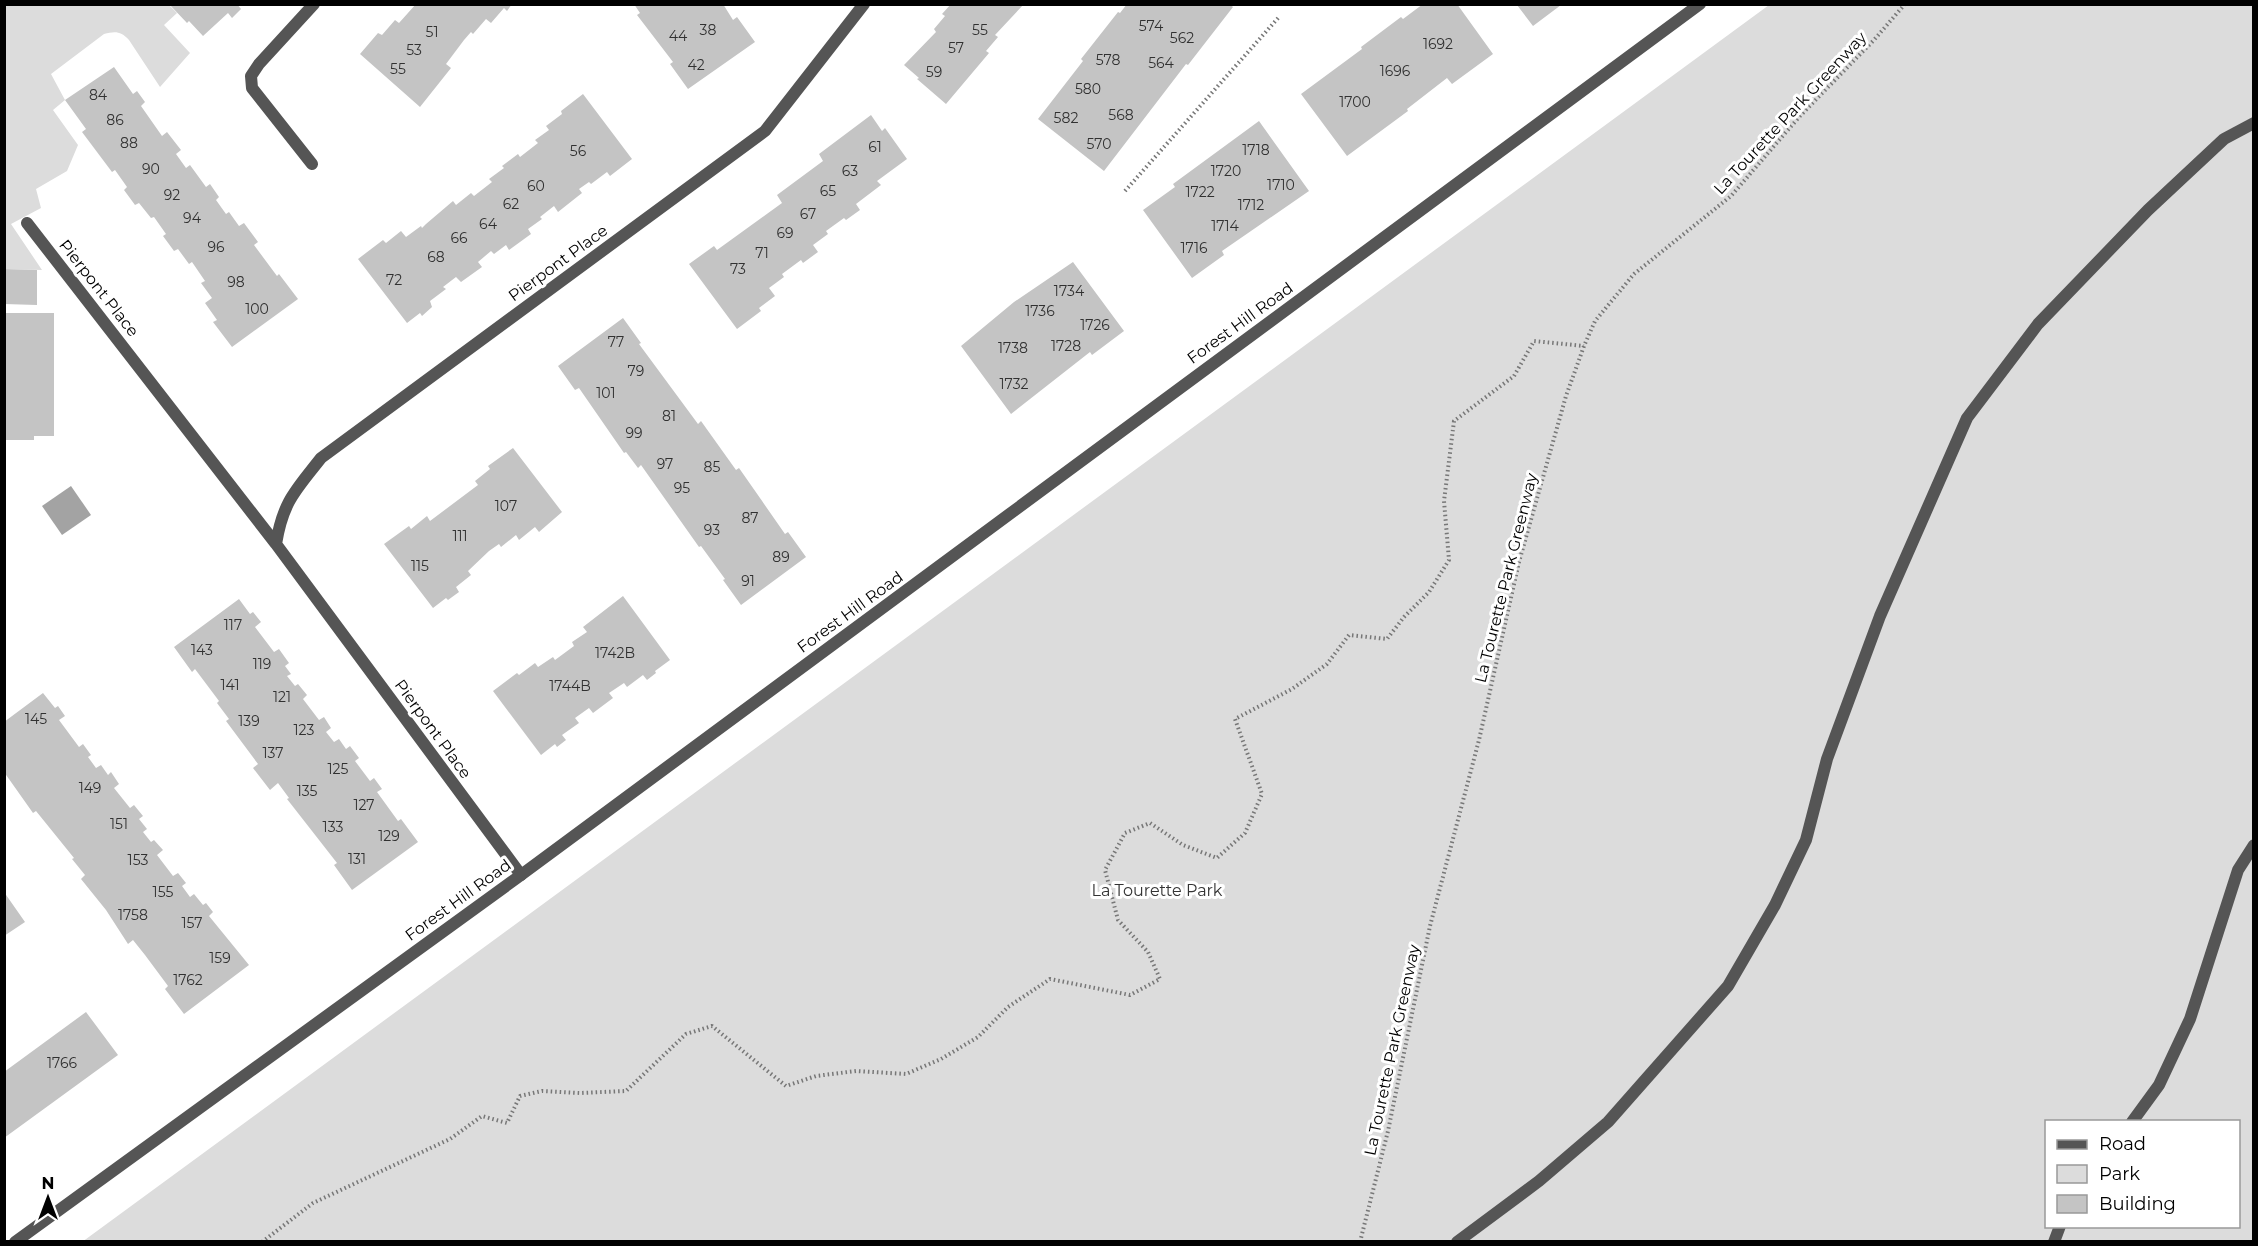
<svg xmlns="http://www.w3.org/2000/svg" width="2258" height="1246" viewBox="0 0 2258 1246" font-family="Montserrat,sans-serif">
	<rect width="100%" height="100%" fill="#fff"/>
	<path fill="#dcdcdc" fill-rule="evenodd" d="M4,5H169L177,13L164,25L190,53L160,87L129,40C121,31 115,31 104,34L51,74L65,100L53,110L78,145L67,171L36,189L41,208L11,224L42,270L5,269Z
		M1769,5H2253V1241L82,1242ZM2046,1122H2238V1226H2046Z"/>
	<path fill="#a3a3a3" d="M71,486L91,515L62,535L42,506Z"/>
	<path fill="#c4c4c4" d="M169,4H237L241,9L232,18L228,13L203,36L189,21L187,23Z
		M416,4H512L507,11L504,8L491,23L486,19L473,34L471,32L464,40L446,64L451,68L420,107L360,54L378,33L382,35L395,20L399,23Z
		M634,4H723L733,20L737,17L755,42L688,89L670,64L673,62L637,15L640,13Z
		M951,4H1024L995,35L998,37L986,51L989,53L946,104L917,79L919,78L904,65L936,32L934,29L945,16L942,14Z
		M1127,4H1230L1233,7L1188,65L1186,64L1104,171L1038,119L1083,61L1081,59L1118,12L1120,13Z
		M1423,4H1457L1493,54L1452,84L1447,78L1407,109L1408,111L1347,156L1301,94L1362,49L1361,47L1401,17L1403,19Z
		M1517,5H1561L1533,26Z
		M114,67L133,94L137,91L145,102L141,106L162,136L167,132L181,150L176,154L186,168L190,165L206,187L210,184L219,197L216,200L226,214L229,212L239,226L244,223L258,242L254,245L277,276L279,274L298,299L232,347L213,322L217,320L205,303L212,298L201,283L205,281L192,262L189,264L178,249L174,251L163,236L166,234L154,217L151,218L139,203L135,205L124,190L127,187L115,170L112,172L82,132L86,129L65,100Z
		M583,94L632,159L610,176L607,172L591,184L589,182L579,189L582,193L558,212L554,206L540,217L542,219L528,229L531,234L509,250L506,245L494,254L491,251L478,262L482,267L461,282L456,277L443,287L446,289L430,301L432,307L422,316L420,313L407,323L358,259L383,240L386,243L401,231L406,237L421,226L422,228L426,224L453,201L456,205L471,193L474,196L492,182L489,179L504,168L502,166L518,154L520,157L538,143L535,140L549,130L546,126L562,114L561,111Z
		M871,115L882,131L885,128L907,159L877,181L881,185L856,204L860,210L846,220L844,218L826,231L828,234L813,245L818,252L803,263L801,260L782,274L784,277L769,288L775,296L759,308L761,311L737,329L689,264L714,246L717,250L782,203L777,195L823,161L819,154Z
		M1259,121L1309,191L1222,251L1224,255L1192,278L1143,210L1175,187L1173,184Z
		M1073,262L1124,331L1092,355L1090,352L1011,414L961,346L1014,302Z
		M4,269L37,270V305L4,304Z
		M4,313H54V436H34V440H4Z
		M623,318L641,343L639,344L698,424L701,421L736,470L739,468L785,534L788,532L806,557L741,605L723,580L725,579L701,546L699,547L641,465L638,468L626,452L624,453L579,388L575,390L558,366Z
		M513,448L562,512L539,532L535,527L519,540L516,535L501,547L499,544L489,551L468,571L471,575L456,587L459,592L448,600L446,598L433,608L384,544L409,526L411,529L427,516L430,521L478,485L475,481L490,469L488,466Z
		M623,596L670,660L655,671L656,673L647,680L643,675L627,687L624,683L609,693L613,698L593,713L589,708L575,718L579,723L562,735L566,740L557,747L555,744L541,755L493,691L517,673L519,675L535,663L538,667L553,657L555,660L574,646L572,642L587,632L583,627Z
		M239,599L250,614L253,612L261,622L255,627L274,652L279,649L289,663L285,666L291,674L287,676L295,686L298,684L307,695L303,699L319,720L324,717L331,728L326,732L334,742L339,739L346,749L350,746L359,758L355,761L370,781L374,778L382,789L377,792L398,821L401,819L418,842L352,890L334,865L337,863L287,799L289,798L278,783L270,790L253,768L258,764L226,721L229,719L217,703L219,701L195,669L192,672L174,647Z
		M43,693L55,708L58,706L65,716L59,720L79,747L83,744L91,755L88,757L96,768L101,765L108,775L111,772L119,784L114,788L130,808L134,805L143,816L139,819L147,829L143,832L151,842L154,840L163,850L157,855L173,876L178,873L186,883L182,886L190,897L194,894L203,905L206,903L213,912L209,916L249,965L184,1014L165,989L168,986L145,955L133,940L128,944L106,910L81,879L85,875L72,859L74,858L36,811L33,813L4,772V722Z
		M4,892L25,922L4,936Z
		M86,1012L118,1055L4,1138V1072Z"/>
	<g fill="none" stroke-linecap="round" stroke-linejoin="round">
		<path stroke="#777" stroke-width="4" stroke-dasharray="1.5 3" stroke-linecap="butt" d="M1125,191L1279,17
			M262,1242L313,1203L450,1139L482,1116L507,1123L520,1096L542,1091L580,1093L626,1091L686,1034L712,1026L786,1086L816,1076L856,1071L906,1074L941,1059L978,1037L1008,1007L1050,979L1130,995L1160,979L1148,952L1118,920L1105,870L1125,833L1150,823L1183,845L1217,858L1245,833L1262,794L1235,719L1292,689L1327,664L1349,635L1387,639L1404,617L1429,592L1449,560L1444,501L1454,421L1514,376L1534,341L1584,346
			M1360,1242L1388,1131L1430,926L1479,740L1519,562L1566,396L1584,346L1595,321L1634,274L1731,196L1800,116L1874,40L1905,4"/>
		<path stroke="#555" stroke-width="12" d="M2132,1122L2159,1085L2190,1019L2238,870L2254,845
			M1457,1242L1539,1181L1608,1122L1728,986L1775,905L1806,840L1827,759L1880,616L1967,418L2038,324L2148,210L2224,139L2254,123
			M2054,1242L2060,1226"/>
		<path stroke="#555" stroke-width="12" d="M312,164L252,88L251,76L259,64L314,4
			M27,223L276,544L521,875
			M276,544C283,501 296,490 321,458L765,131L864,4"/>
		<path stroke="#555" stroke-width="12" d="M15,1242L521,875L1700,4"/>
	</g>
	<g text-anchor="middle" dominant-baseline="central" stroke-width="6" stroke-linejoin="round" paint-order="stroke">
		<g font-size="14" fill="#313131">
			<text x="1151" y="26">574</text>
			<text x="708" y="30">38</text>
			<text x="980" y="30">55</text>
			<text x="432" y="32">51</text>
			<text x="678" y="36">44</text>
			<text x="1182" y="38">562</text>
			<text x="1438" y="44">1692</text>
			<text x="956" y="48">57</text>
			<text x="414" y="50">53</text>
			<text x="1108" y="60">578</text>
			<text x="1161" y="63">564</text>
			<text x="696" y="65">42</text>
			<text x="398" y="69">55</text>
			<text x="1395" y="71">1696</text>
			<text x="934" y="72">59</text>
			<text x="1088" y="89">580</text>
			<text x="98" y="95">84</text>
			<text x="1355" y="102">1700</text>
			<text x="1121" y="115">568</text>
			<text x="1066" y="118">582</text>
			<text x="115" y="120">86</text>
			<text x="129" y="143">88</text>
			<text x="1099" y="144">570</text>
			<text x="875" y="147">61</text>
			<text x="1256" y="150">1718</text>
			<text x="578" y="151">56</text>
			<text x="151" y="169">90</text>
			<text x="850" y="171">63</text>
			<text x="1226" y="171">1720</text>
			<text x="1281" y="185">1710</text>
			<text x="536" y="186">60</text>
			<text x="828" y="191">65</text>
			<text x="1200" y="192">1722</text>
			<text x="172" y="195">92</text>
			<text x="511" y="204">62</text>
			<text x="1251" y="205">1712</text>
			<text x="808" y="214">67</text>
			<text x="192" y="218">94</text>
			<text x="488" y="224">64</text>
			<text x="1225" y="226">1714</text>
			<text x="785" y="233">69</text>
			<text x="459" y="238">66</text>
			<text x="216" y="247">96</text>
			<text x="1194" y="248">1716</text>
			<text x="762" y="253">71</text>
			<text x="436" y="257">68</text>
			<text x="738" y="269">73</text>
			<text x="394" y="280">72</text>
			<text x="236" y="282">98</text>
			<text x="1069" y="291">1734</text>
			<text x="257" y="309">100</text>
			<text x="1040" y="311">1736</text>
			<text x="1095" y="325">1726</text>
			<text x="616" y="342">77</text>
			<text x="1066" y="346">1728</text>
			<text x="1013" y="348">1738</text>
			<text x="636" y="371">79</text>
			<text x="1014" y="384">1732</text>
			<text x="606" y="393">101</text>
			<text x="669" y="416">81</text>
			<text x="634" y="433">99</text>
			<text x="665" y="464">97</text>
			<text x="712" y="467">85</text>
			<text x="682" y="488">95</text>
			<text x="506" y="506">107</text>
			<text x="750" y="518">87</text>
			<text x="712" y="530">93</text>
			<text x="460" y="536">111</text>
			<text x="781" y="557">89</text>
			<text x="420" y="566">115</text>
			<text x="748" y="581">91</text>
			<text x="233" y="625">117</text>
			<text x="202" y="650">143</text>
			<text x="615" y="653">1742B</text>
			<text x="262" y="664">119</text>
			<text x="230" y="685">141</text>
			<text x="570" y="686">1744B</text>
			<text x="282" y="697">121</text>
			<text x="36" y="719">145</text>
			<text x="249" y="721">139</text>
			<text x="304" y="730">123</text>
			<text x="273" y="753">137</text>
			<text x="338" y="769">125</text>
			<text x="90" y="788">149</text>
			<text x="307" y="791">135</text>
			<text x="364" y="805">127</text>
			<text x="119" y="824">151</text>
			<text x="333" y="827">133</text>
			<text x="389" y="836">129</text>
			<text x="357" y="859">131</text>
			<text x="138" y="860">153</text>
			<text x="163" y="892">155</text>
			<text x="133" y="915">1758</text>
			<text x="192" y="923">157</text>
			<text x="220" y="958">159</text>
			<text x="188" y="980">1762</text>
			<text x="62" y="1063">1766</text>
		</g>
		<g font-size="16" fill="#000" stroke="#fff">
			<text transform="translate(1790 113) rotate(-47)">La Tourette Park Greenway</text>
			<text transform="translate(558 263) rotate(-36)">Pierpont Place</text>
			<text transform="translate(99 288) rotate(52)">Pierpont Place</text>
			<text transform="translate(1240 323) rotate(-36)">Forest Hill Road</text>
			<text transform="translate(1506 578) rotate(-76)">La Tourette Park Greenway</text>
			<text transform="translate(850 612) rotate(-36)">Forest Hill Road</text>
			<text transform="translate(433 729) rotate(54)">Pierpont Place</text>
			<text transform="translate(458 900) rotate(-36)">Forest Hill Road</text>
			<text transform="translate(1392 1050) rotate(-78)">La Tourette Park Greenway</text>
		</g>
		<g font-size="16" fill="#333" stroke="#fff">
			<text x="1157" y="890">La Tourette Park</text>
		</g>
	</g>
	<rect width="2258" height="1246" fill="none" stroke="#000000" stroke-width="12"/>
	<rect x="2045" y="1120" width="195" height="108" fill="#ffffff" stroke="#999999" stroke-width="1.5"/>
	<rect x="2057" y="1140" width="30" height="9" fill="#555555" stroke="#999999" stroke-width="1.5"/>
	<text x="2099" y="1150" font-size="18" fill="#000000">Road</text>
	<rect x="2057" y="1165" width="30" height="18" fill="#dcdcdc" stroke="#999999" stroke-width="1.5"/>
	<text x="2099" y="1180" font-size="18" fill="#000000">Park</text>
	<rect x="2057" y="1195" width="30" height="18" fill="#c4c4c4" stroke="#999999" stroke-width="1.5"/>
	<text x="2099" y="1210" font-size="18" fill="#000000">Building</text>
	<g transform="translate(48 1198)" stroke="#ffffff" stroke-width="4.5" paint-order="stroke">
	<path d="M0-4.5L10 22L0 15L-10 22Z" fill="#000000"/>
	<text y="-9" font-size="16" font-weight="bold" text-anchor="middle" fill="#000000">N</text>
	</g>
</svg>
